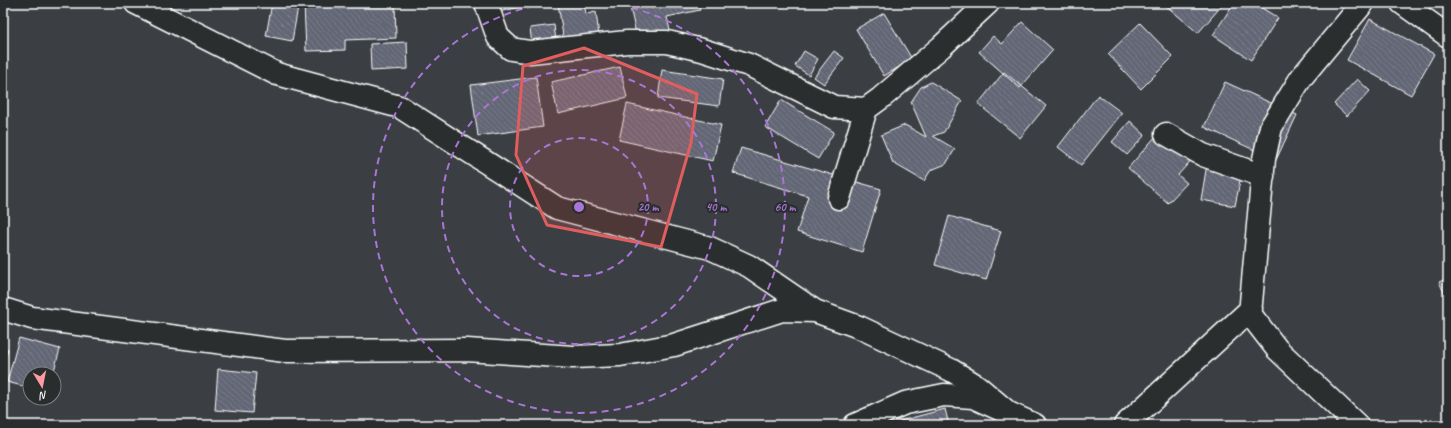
<svg xmlns="http://www.w3.org/2000/svg" width="1451" height="428" viewBox="0 0 1451 428" font-family="Caveat,sans-serif">
	<defs>
		<pattern id="building-back-hatch" width="6" height="6" patternUnits="userSpaceOnUse"><rect width="6" height="6" fill="#626675"/><path d="M-1 5l2 2M0 0l6 6M5-1l2 2" fill="none" stroke="#7a7d8a"/></pattern>
	</defs>
	<rect width="100%" height="100%" fill="#3b3e43"/>
	<filter id="ink" filterUnits="userSpaceOnUse"><feTurbulence type="fractalNoise" baseFrequency=".025" numOctaves="2"/><feDisplacementMap in="SourceGraphic" scale="8" xChannelSelector="R" yChannelSelector="G"/><feConvolveMatrix kernelMatrix="1 2 1 2 8 2 1 2 1" color-interpolation-filters="sRGB"/></filter>
	<g filter="url(#ink)">
		<path fill="url(#building-back-hatch)" stroke="#fff" d="M272,3L298,7L292,41L266,36Z
			M304,3H395L396,38L345,40V50L306,51Z
			M496,3H539L498,12Z
			M558,3H584L586,14L596,12L600,44L565,49Z
			M629,3H699L700,10L667,17L671,35L638,42Z
			M1163,3H1224L1198,33Z
			M1234,3H1254L1278,18L1251,60L1213,35Z
			M884,13L912,59L884,76L856,29Z
			M1370,19L1434,54L1411,95L1347,60Z
			M1022,22L1053,50L1020,88L979,52L993,36L1002,44Z
			M1140,23L1173,57L1141,89L1108,54Z
			M554,25L557,49L533,53L530,28Z
			M407,42L408,69L371,71L370,44Z
			M804,51L818,59L809,75L795,66Z
			M834,51L844,58L824,84L814,77Z
			M620,67L627,98L558,114L551,82Z
			M662,70L723,79L719,106L658,98Z
			M1004,72L1046,106L1020,138L978,104Z
			M536,77L543,127L478,136L471,85Z
			M1357,79L1370,91L1347,116L1334,104Z
			M931,82L962,101L944,132L933,136L955,149L946,164L931,170L924,181L893,163L881,135L905,125L926,137L911,102L921,87Z
			M1225,82L1297,115L1276,160L1204,127Z
			M1098,95L1122,113L1081,165L1058,147Z
			M781,100L834,132L818,159L765,127Z
			M627,104L721,125L713,161L619,140Z
			M1130,121L1145,135L1127,155L1112,142Z
			M1163,128L1195,156L1178,175L1187,183L1168,203L1128,168Z
			M741,148L881,189L862,252L797,232L808,196L733,173Z
			M1207,164L1242,171L1235,206L1201,200Z
			M949,216L1001,231L986,280L935,265Z
			M1448,278V300L1439,282Z
			M19,338L60,349L53,374L36,371L35,374H30V388L7,382Z
			M3,348L8,349L3,368Z
			M218,369L256,373L252,413L215,410Z
			M945,409L949,425H885Z"/>
		<g fill="none" stroke-linecap="round" stroke-linejoin="round">
			<defs>
				<path id="street" d="M136,3L277,74L400,107L557,208L710,248L749,266L815,311
					M486,3L498,37L511,49L530,52L627,42H667L702,50L749,65L834,107L866,109L881,98L941,47L988,3
					M1402,3L1448,36
					M1166,134L1203,155L1263,176
					M839,198L866,109
					M3,309L32,318L285,351L467,350L573,357L620,355L674,345L782,310L815,311L859,327L951,370L977,386L1011,415
					M855,425L905,403L944,395L973,397L1035,425
					M1125,425L1251,309
					M1357,425L1277,349L1250,314L1264,159L1271,127L1301,78L1363,3"/>
			</defs>
			<use href="#street" stroke="#fff" stroke-width="25"/>
			<use href="#street" stroke="#2a2d2e" stroke-width="22"/>
		</g>
	</g>
	<path fill="#e05e5e" fill-opacity="0.2" stroke="#e05e5e" stroke-width="3" stroke-linejoin="round" d="M584,48L697,94L691,143L661,247L547,225L516,155L523,66Z"/>
	<g fill="none" stroke="#a976d5" stroke-width="2" stroke-dasharray="7 5">
		<circle cx="579" cy="207" r="69"/>
		<circle cx="579" cy="207" r="137"/>
		<path d="M608 3A206 206 0 1 1 550 3"/>
	</g>
	<circle cx="579" cy="207" r="6" fill="#a976d5" stroke="#2a2d2e" stroke-width="2"/>
	<g font-size="12" text-anchor="middle" font-weight="bold" fill="#a976d5" stroke="#2a2d2e" stroke-width="4" stroke-linejoin="round" paint-order="stroke">
		<text x="648" y="211">20 m</text>
		<text x="716" y="211">40 m</text>
		<text x="785" y="211">60 m</text>
	</g>
	<rect width="1451" height="428" fill="none" stroke="#2a2d2e" stroke-width="16"/>
	<rect x="8" y="8" width="1435" height="412" fill="none" stroke="#fff" stroke-width="1.5" filter="url(#ink)"/>
	<g transform="translate(42 386) rotate(170)"><circle r="19" fill="#2a2d2e" stroke="#7f8182"/>
	<path d="M0-3L7 15L0 10L-7 15Z" fill="#ff9aa2"/>
	<text y="-6" font-size="11" font-weight="bold" text-anchor="middle" fill="#ffffff">N</text>
	</g>
</svg>
